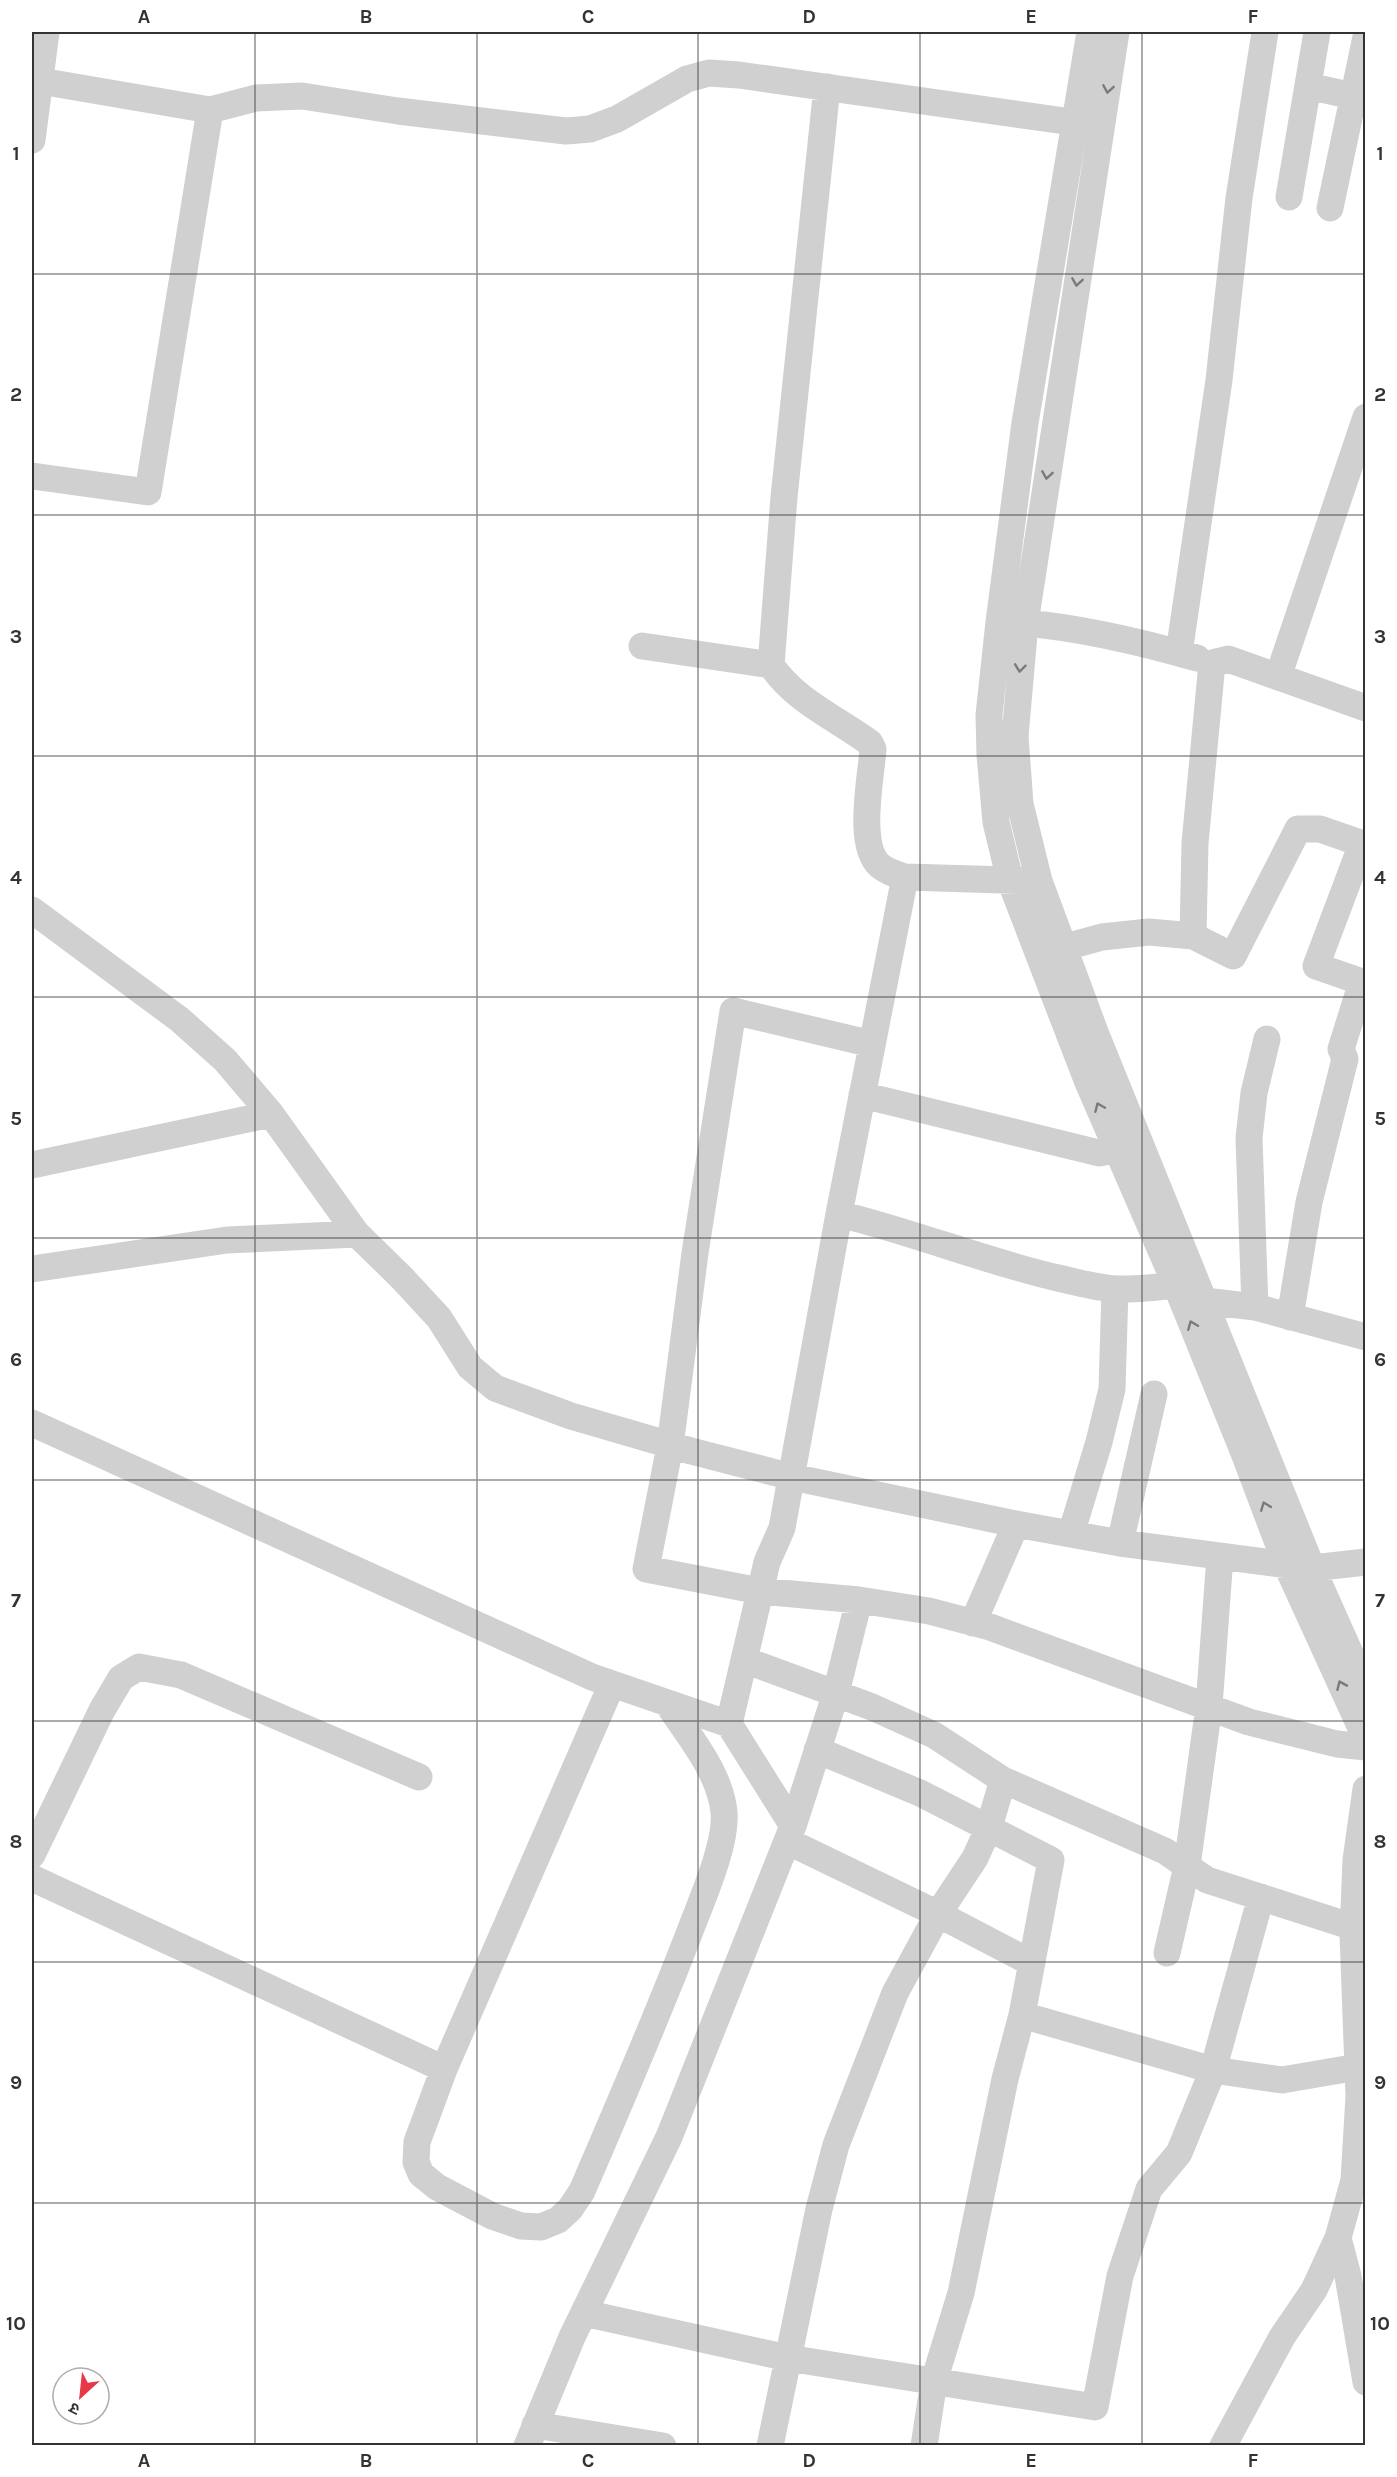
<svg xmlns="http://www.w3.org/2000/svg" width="1397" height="2477" viewBox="0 0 1397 2477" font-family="Karla,'Noto Sans Devanagari',sans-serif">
	<rect width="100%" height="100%" fill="#fff"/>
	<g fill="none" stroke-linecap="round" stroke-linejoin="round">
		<path stroke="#d0d0d0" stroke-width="27" d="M1090,32L1025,423L999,622L989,715L990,755L996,822L1010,880L1087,1080L1176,1285L1244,1453L1286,1564L1366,1739
			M1116,32L1025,623L1015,736L1020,804L1039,881L1095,1032L1312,1568L1366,1689
			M40,81L210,110L256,98L302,96L398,111L566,131L590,129L617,119L687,79L709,73L739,75L1093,125
			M1308,86L1353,96
			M827,87L784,497L771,665C795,701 836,718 870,743L873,749C871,778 857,844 879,865C887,872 895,874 905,877
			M32,140L46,32
			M1289,197L1317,32
			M1330,208L1366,37
			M32,476L148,492L210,110
			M1025,623C1082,628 1141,642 1197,658
			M642,646L771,665
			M1179,653L1219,380L1239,198L1265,32
			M1278,677L1366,417
			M32,910L179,1019L225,1060L271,1114L357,1234L403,1279L439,1318L470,1367L495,1388L571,1416L691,1451L792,1477L1016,1524L1120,1543L1312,1568L1366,1562
			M1193,936L1195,843L1212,663L1228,659L1366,708
			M1062,948L1102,937L1149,932L1193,936L1233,956L1298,829H1320L1366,845
			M872,1044L733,1011L695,1253L670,1446L646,1569L760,1591L859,1600L929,1611L990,1627L1249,1722L1337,1744L1366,1747
			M862,1095L1099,1153L1132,1147
			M32,1165L271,1114
			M839,1214C913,1232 984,1261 1058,1278C1077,1282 1097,1288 1116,1289C1142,1290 1168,1286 1193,1283
			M32,1269L227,1240L357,1234
			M1205,1301L1255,1307L1366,1337
			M1255,1307L1249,1138L1254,1093L1267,1039
			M1290,1317L1309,1202L1345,1059L1341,1049L1362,982L1316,966L1362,844
			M32,1423L592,1677L729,1724
			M1071,1534L1099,1442L1112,1389L1115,1289
			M1120,1543L1154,1394
			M973,1623L1016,1524
			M745,1660L872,1707L934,1735L1003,1780L1165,1851L1207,1880L1353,1927H1366
			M612,1684L444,2069L417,2142L416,2162L421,2174L437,2187L492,2216L521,2226L541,2227L558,2220L570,2209L582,2191C620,2103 658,2015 692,1926C703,1897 727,1843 724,1812C720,1772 689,1737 668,1704
			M817,1750L920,1793L1051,1860L1022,2015L1005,2079L961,2293L934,2381L924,2446
			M793,1826L836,1693L859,1600
			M787,1841L938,1914L1032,1963
			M32,1855L102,1710L121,1678L139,1667L181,1675L419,1777
			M32,1878L444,2069
			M1167,1953L1187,1866L1209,1706L1220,1556
			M1022,2015L1213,2070L1282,2080L1358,2067
			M1338,2238L1348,2276L1366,2382
			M584,2313L788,2358L1095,2407L1120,2276L1149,2189L1179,2153L1213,2070L1261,1897
			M535,2425L663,2446
			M527,2446L572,2337L669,2137L793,1826L729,1724L767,1562L782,1528L839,1214L905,877L1039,881
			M770,2446L819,2209L836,2145L895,1993L938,1914L975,1858L989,1827L1003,1780
			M1223,2446L1282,2337L1314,2290L1338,2238L1354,2180L1359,2096L1353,1934L1356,1860L1366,1789"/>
	</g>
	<defs><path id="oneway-chevron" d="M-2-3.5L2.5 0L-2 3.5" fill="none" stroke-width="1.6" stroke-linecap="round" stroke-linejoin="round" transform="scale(1.5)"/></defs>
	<g stroke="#7a7a7a">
		<use href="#oneway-chevron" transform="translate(1108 89) rotate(99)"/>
		<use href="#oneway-chevron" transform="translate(1077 282) rotate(99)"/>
		<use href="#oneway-chevron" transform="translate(1047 475) rotate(99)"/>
		<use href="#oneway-chevron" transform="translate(1020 668) rotate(97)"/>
		<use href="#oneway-chevron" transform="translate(1099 1107) rotate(-113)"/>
		<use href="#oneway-chevron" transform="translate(1192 1325) rotate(-112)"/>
		<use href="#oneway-chevron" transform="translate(1265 1506) rotate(-111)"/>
		<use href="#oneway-chevron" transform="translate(1341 1685) rotate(-114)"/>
	</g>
	<path fill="none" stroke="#333" stroke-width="1.5" stroke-opacity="0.55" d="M255,32V2446M477,32V2446M698,32V2446M920,32V2446M1142,32V2446M32,274H1366M32,515H1366M32,756H1366M32,997H1366M32,1238H1366M32,1480H1366M32,1721H1366M32,1962H1366M32,2203H1366"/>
	<rect width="1397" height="2477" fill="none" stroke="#ffffff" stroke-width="66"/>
	<g transform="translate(81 2396) rotate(207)"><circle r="28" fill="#ffffff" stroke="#adadad" stroke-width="1.5"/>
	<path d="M0-4.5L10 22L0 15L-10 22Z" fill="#e63946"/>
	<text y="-9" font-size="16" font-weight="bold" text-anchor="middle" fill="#333333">उ</text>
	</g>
	<rect x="33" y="33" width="1331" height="2411" fill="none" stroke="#333" stroke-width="2"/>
	<g font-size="20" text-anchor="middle" font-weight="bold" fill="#333">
		<text x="144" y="23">A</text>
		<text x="366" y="23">B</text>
		<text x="588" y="23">C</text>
		<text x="809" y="23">D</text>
		<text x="1031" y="23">E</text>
		<text x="1253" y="23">F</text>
		<text x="16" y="160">1</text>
		<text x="1380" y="160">1</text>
		<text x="16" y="401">2</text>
		<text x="1380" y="401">2</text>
		<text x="16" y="643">3</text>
		<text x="1380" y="643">3</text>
		<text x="16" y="884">4</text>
		<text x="1380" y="884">4</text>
		<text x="16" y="1125">5</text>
		<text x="1380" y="1125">5</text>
		<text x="16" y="1366">6</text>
		<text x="1380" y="1366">6</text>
		<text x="16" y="1607">7</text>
		<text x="1380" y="1607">7</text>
		<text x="16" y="1848">8</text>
		<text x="1380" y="1848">8</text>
		<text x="16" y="2089">9</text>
		<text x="1380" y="2089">9</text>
		<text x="16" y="2330">10</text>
		<text x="1380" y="2330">10</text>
		<text x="144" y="2467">A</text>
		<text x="366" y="2467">B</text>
		<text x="588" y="2467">C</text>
		<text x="809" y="2467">D</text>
		<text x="1031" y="2467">E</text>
		<text x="1253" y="2467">F</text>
	</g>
</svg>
